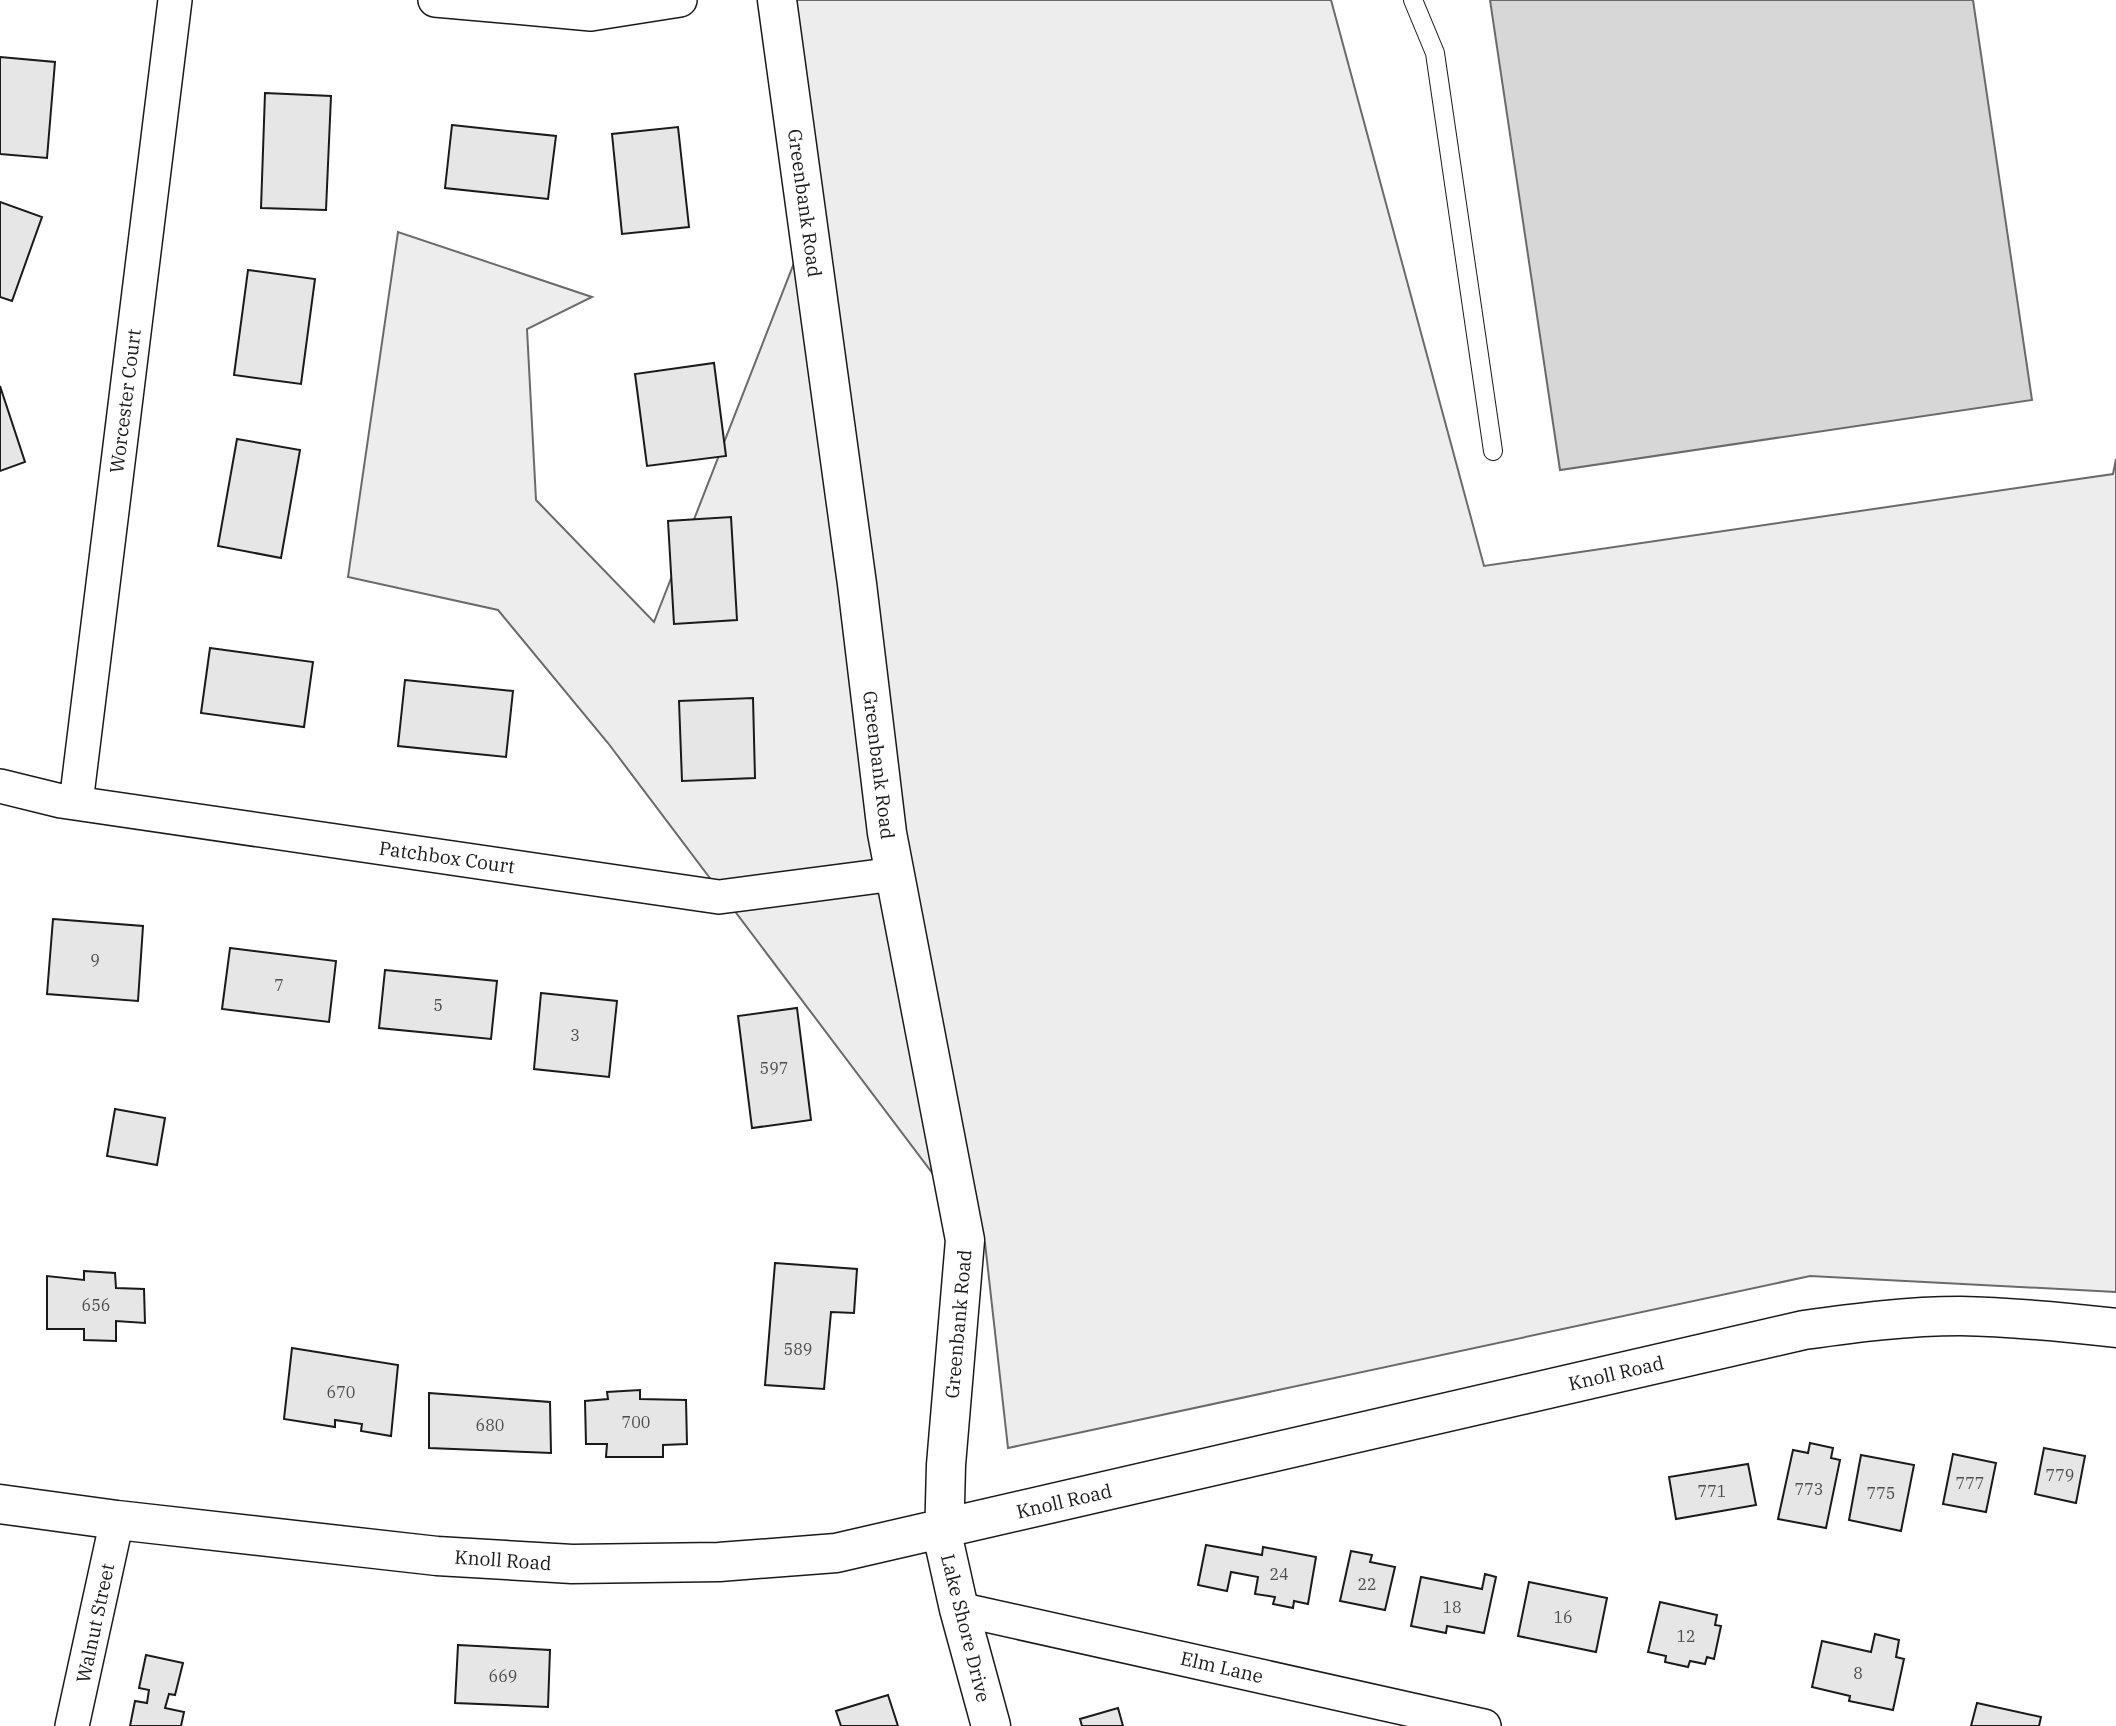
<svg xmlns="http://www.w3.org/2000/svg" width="2116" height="1726" viewBox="0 0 2116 1726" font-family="'IBM Plex Serif',serif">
	<rect width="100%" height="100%" fill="#fff"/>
	<path fill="#ededed" stroke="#6a6a6a" stroke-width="2" d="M784,0H1331L1484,566L2113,474L2116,459V1292L1810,1276L1008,1448L985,1243L608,743L498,610L348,577L398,232L592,297L527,329L536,500L654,622L817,204Z"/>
	<path fill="#d7d7d7" stroke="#6a6a6a" stroke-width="2" d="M1490,0H1973L2032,400L1560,470Z"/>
	<path fill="#e6e6e6" stroke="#1a1a1a" stroke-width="2" d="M0,57L55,62L47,158L0,154Z
		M265,93L331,96L326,210L261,208Z
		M452,125L556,136L548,199L445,188Z
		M678,127L689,227L622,234L612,134Z
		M0,202L42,217L12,301L0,297Z
		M248,270L315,279L301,384L234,375Z
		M714,363L726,456L647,466L635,374Z
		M0,386L25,462L0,471Z
		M237,439L300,450L281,558L218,546Z
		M731,517L737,620L674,624L668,521Z
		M210,648L313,662L304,727L201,713Z
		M405,680L513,691L506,757L398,746Z
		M753,698L755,778L682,781L679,701Z
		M53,919L143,926L138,1001L47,994Z
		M230,948L336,961L329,1022L222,1009Z
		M385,970L497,981L491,1039L379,1028Z
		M541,993L617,1001L609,1077L534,1069Z
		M797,1008L811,1120L752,1128L738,1016Z
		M115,1109L165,1118L157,1165L107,1156Z
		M775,1263L857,1269L854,1313L831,1312L824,1389L765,1385Z
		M84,1271L115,1273L116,1288L144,1289L145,1323L116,1321V1341L84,1340V1329H47V1276L84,1280Z
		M292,1348L398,1365L391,1436L361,1431L362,1424L335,1420V1427L284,1419Z
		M640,1390V1399L686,1400L687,1444L663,1445V1457H606L607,1444H586L585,1401L608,1399L607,1392Z
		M429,1393L550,1402L551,1453L429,1448Z
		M1810,1443L1833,1448L1831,1458L1840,1460L1826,1528L1778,1519L1793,1450L1808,1453Z
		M2044,1448L2085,1456L2076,1503L2035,1494Z
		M1953,1454L1996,1463L1986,1512L1943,1504Z
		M1861,1455L1914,1465L1901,1531L1849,1520Z
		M1748,1464L1756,1505L1676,1519L1669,1477Z
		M1206,1545L1262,1555L1263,1547L1316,1557L1308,1604L1294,1601L1293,1608L1273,1604L1275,1597L1255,1594L1258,1577L1231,1572L1227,1591L1198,1585Z
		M1351,1551L1372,1555L1370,1562L1395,1567L1385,1610L1340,1601Z
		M1485,1574L1496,1577L1484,1633L1447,1626L1446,1633L1411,1626L1421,1577L1482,1589Z
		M1529,1582L1607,1598L1596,1652L1518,1636Z
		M1660,1602L1717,1615L1715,1625L1721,1626L1714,1659L1707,1657L1705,1664L1690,1661L1688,1667L1665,1662L1666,1656L1648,1652Z
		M1875,1634L1899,1640L1896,1657L1904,1659L1893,1710L1849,1701L1850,1696L1812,1687L1822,1641L1871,1652Z
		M458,1645L550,1650L548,1707L455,1703Z
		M146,1655L183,1663L175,1695L169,1694L165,1708L184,1712L181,1726H130L135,1701L147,1703L149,1690L139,1688Z
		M888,1695L898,1726H841L836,1711Z
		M1977,1703L2041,1717L2039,1726H1971Z
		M1118,1708L1123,1726H1082L1080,1719Z"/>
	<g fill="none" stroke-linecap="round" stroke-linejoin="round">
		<defs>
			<path id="service" d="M1413,0L1435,53L1493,451"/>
			<path id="minor" d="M435,0L591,14L680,0
				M0,786L61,801L719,897L895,874
				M76,803L175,0
				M959,1609L1484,1726
				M72,1726L117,1520"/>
			<path id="tertiary" d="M777,0L857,584L887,833L965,1240L946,1465L944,1542L959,1609L991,1726
				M0,1504L117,1520L437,1556L572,1564L719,1562L836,1553L1804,1330C1855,1323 1907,1316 1960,1316C2012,1317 2064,1322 2116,1328"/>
		</defs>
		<use href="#service" stroke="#1a1a1a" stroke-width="20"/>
		<use href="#minor" stroke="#1a1a1a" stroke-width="36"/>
		<use href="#tertiary" stroke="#1a1a1a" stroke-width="41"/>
		<use href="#service" stroke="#fff" stroke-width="18"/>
		<use href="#minor" stroke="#fff" stroke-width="33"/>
		<use href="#tertiary" stroke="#fff" stroke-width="38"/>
	</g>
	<g text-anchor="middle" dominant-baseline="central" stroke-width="5" stroke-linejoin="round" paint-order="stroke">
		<g font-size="16" fill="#4d4d4d">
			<text x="95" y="960">9</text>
			<text x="279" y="985">7</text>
			<text x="438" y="1005">5</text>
			<text x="575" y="1035">3</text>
			<text x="774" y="1068">597</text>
			<text x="96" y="1305">656</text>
			<text x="798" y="1349">589</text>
			<text x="341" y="1392">670</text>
			<text x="636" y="1422">700</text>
			<text x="490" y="1425">680</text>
			<text x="2060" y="1475">779</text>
			<text x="1970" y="1483">777</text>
			<text x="1809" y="1489">773</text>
			<text x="1712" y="1491">771</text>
			<text x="1881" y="1493">775</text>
			<text x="1279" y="1574">24</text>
			<text x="1367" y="1584">22</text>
			<text x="1452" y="1607">18</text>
			<text x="1563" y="1617">16</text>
			<text x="1686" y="1636">12</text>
			<text x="1858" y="1673">8</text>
			<text x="503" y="1676">669</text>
		</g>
		<g font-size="19" fill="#1a1a1a" stroke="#fff">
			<text transform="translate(805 203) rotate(82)">Greenbank Road</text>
			<text transform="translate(125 401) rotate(-83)">Worcester Court</text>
			<text transform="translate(879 765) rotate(83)">Greenbank Road</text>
			<text transform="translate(447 857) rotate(8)">Patchbox Court</text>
			<text transform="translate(958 1324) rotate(-85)">Greenbank Road</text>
			<text transform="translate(1616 1373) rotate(-13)">Knoll Road</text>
			<text transform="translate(1064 1501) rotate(-13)">Knoll Road</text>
			<text transform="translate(503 1560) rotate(4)">Knoll Road</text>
			<text transform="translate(95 1623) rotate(-78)">Walnut Street</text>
			<text transform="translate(966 1628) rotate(76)">Lake Shore Drive</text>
			<text transform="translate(1222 1667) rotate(13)">Elm Lane</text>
		</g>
	</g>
</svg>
